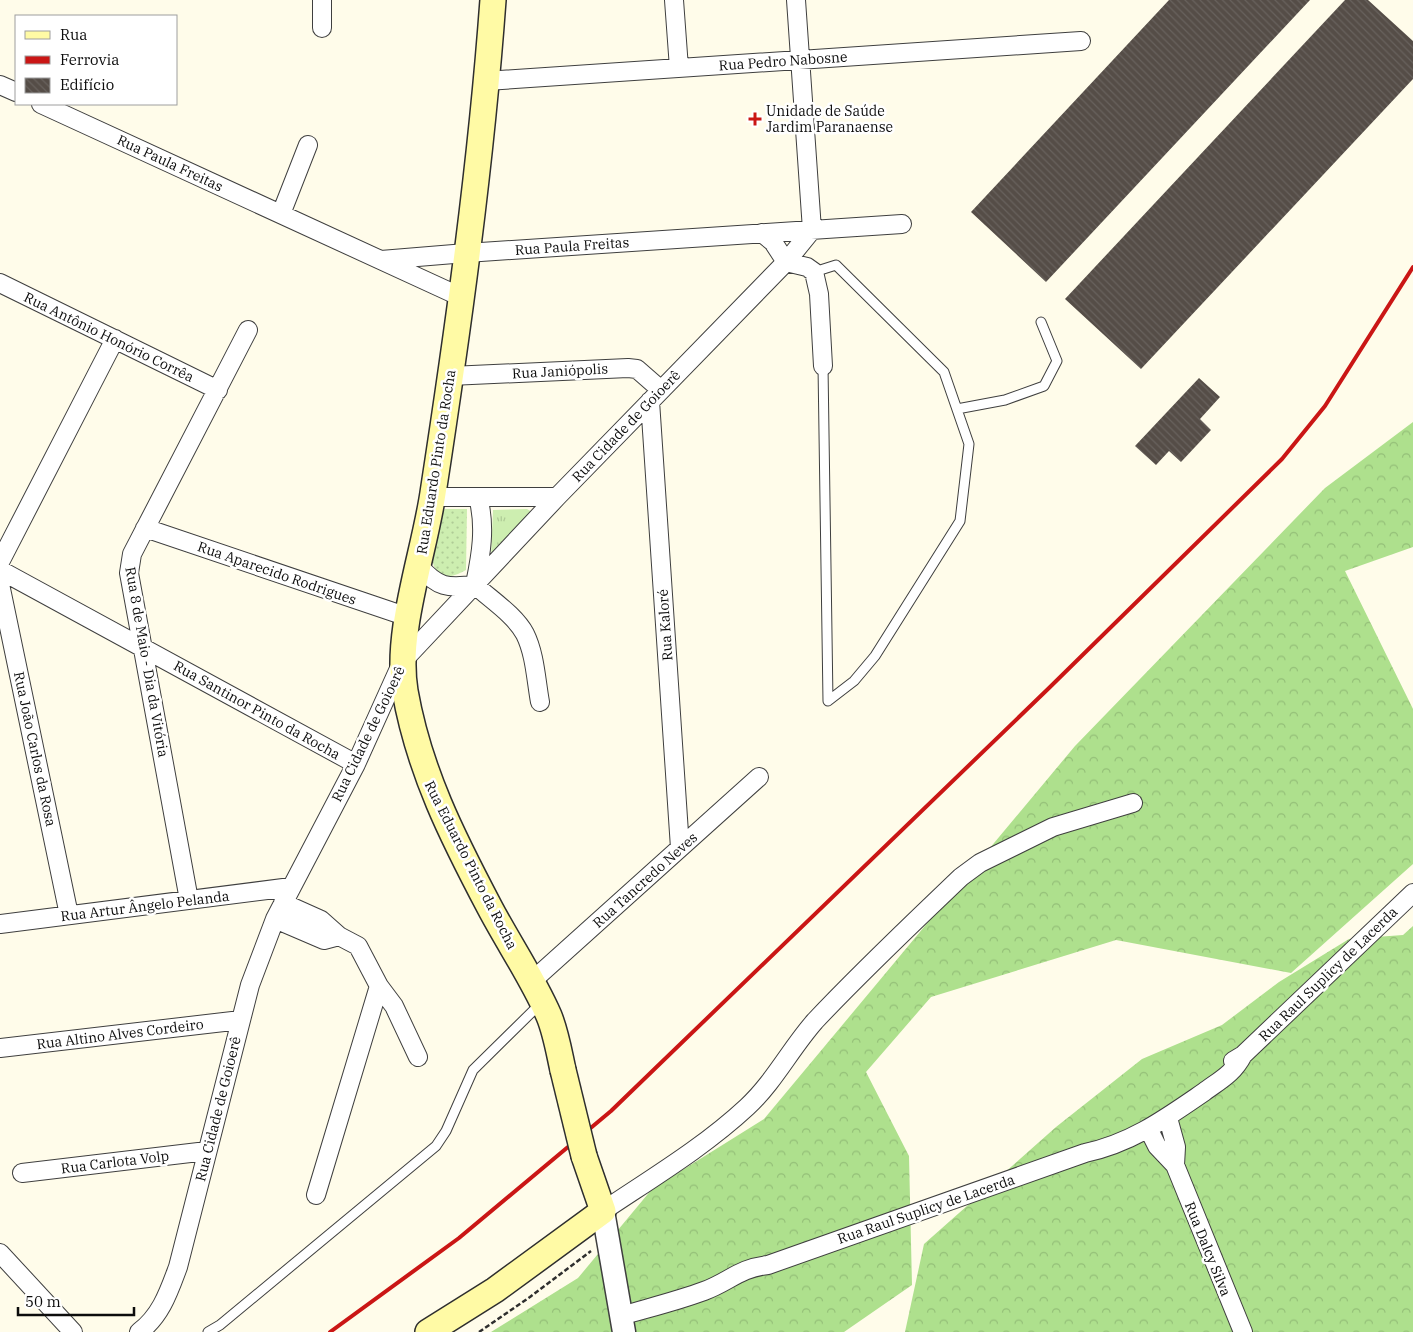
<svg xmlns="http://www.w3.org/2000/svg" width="1413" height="1332" viewBox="0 0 1413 1332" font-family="'IBM Plex Serif',serif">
	<defs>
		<pattern id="grass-tufts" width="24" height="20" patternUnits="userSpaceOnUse" patternTransform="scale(1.25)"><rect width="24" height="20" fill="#cdeeb0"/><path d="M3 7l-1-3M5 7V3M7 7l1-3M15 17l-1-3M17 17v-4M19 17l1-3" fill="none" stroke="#afcb96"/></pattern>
		<pattern id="forest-crowns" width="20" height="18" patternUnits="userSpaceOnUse" patternTransform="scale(1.25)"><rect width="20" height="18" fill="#aee08d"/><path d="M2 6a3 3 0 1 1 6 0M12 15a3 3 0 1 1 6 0" fill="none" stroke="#94bf78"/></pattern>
		<pattern id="park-dots" width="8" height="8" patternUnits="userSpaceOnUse" patternTransform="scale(1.25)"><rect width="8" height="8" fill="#cdeeb0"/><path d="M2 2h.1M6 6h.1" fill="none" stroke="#afcb96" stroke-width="1.8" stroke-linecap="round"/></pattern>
		<pattern id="building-back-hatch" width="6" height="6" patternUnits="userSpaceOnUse" patternTransform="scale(1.25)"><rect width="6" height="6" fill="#554d47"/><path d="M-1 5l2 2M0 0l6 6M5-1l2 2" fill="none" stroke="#68625d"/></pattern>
	</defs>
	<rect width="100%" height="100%" fill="#fffcea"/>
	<path fill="url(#grass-tufts)" d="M527,509L532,512L491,557L493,510Z"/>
	<path fill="url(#forest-crowns)" d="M1413,422V547L1345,571L1413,709V864L1291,973L1116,940L931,997L866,1072L909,1156L912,1285L844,1332H491L578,1278L652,1189L764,1119L1075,746L1325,488Z
		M1413,926V1332H905L924,1244L1056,1127L1142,1059L1222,1025L1279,982L1349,939L1403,935Z"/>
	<path fill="url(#park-dots)" d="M445,509H467L466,570C428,592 429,552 435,526C436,520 441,514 445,509Z"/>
	<path fill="url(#building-back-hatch)" d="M1169,0H1310L1046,282L971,212Z
		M1345,0H1368L1413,41V79L1141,369L1065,299Z
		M1199,378L1220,397L1200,419L1211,430L1181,462L1169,451L1156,465L1135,446Z"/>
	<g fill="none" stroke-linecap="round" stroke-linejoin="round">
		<defs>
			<path id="service" d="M814,272L836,265L944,372L969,444L960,521L875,656L854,681L828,701
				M823,366L828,701
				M957,409L1005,400L1044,386L1057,361L1041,322
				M208,1332L220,1325L436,1146L446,1131L473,1070L540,1004"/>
			<path id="minor" d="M322,0V28
				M674,0L679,68
				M796,0L812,230
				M486,81L1081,41
				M0,85L16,92
				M41,104L461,297
				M281,214L308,145
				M762,233L773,242L786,262L807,267L814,272L819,294L823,366
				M381,260L466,253L902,224
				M0,283L218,390
				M450,376L628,368L637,369L661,390
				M650,401L680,848
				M433,497H557
				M145,528L408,617
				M0,562L115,339
				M419,566C438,588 447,588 475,585C490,599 515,615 525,634C535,654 536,680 540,702
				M0,570L356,764
				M0,584L69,915
				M475,584C481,555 486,527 478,497
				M189,900L129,573L132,554L248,330
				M283,903L321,920L339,936L358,946L379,986L394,1006L418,1057
				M275,919L324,940L339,936
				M0,924L291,887
				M531,982L759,777
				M0,1048L241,1020
				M1233,1061L1243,1055L1413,893
				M1168,1118L1176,1147L1175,1165L1243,1332
				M1149,1130L1157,1146L1175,1165
				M22,1173L207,1151
				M316,1195L379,986
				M603,1211C652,1178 704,1147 747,1107C774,1082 791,1048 815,1021C862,971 912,924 961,877L980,863L1053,827L1133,803
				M0,1253L73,1332
				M621,1316C648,1308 677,1301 704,1291C729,1282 739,1268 768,1265L1085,1153C1132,1143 1166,1118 1204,1092C1220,1080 1233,1074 1243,1055
				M139,1332C161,1316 169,1291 178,1267L250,985L275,919L356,764L402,662L557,497L786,262L812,230"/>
			<path id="tertiary" d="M603,1211L624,1332"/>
			<path id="secondary" d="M493,0C481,165 458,330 433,493C424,554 395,632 405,691C419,771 453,838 490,908C509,944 533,979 549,1016C556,1033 559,1052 563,1070
				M428,1332L495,1290L603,1211L584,1156"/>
		</defs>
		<use href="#service" stroke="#3f3f3f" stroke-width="11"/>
		<use href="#minor" stroke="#3f3f3f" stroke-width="20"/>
		<use href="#tertiary" stroke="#3f3f3f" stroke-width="25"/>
		<use href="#secondary" stroke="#2e2e2e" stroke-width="28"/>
		<path stroke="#2e2e2e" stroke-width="2.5" stroke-dasharray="5 2.5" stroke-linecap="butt" d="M479,1332L530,1297L591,1251"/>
		<use href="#service" stroke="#fff" stroke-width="9"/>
		<use href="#minor" stroke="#fff" stroke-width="18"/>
		<use href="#tertiary" stroke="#fff" stroke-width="22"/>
		<use href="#secondary" stroke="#fffaa5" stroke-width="25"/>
		<path stroke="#ca1615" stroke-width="4" d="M330,1332L459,1238L611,1111L1049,688L1282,459L1325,406L1413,267"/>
		<defs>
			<path id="secondary-bridge" d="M563,1070L584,1156"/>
		</defs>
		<use href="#secondary-bridge" stroke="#2e2e2e" stroke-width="28" stroke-linecap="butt"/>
		<use href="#secondary-bridge" stroke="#fffaa5" stroke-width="25"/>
	</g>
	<path fill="#ca1615" stroke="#fff" stroke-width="2" d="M752.5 111.5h5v5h5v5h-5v5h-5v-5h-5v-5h5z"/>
	<g text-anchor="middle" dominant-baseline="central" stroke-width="5" stroke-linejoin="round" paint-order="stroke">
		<g font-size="14" fill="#0c0c0c" stroke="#fff">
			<text transform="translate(783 61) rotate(-4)">Rua Pedro Nabosne</text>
			<text transform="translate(170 163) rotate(25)">Rua Paula Freitas</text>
			<text transform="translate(572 246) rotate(-4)">Rua Paula Freitas</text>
			<text transform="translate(109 337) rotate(26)">Rua Antônio Honório Corrêa</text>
			<text transform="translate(560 371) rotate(-3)">Rua Janiópolis</text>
			<text transform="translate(626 426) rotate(-46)">Rua Cidade de Goioerê</text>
			<text transform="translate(436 462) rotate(-81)">Rua Eduardo Pinto da Rocha</text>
			<text transform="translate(277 573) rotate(19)">Rua Aparecido Rodrigues</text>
			<text transform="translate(665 625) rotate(-94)">Rua Kaloré</text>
			<text transform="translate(147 662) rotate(80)">Rua 8 de Maio - Dia da Vitória</text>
			<text transform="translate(257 710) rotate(29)">Rua Santinor Pinto da Rocha</text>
			<text transform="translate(368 734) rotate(-64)">Rua Cidade de Goioerê</text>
			<text transform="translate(35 749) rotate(78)">Rua João Carlos da Rosa</text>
			<text transform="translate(471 865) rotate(63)">Rua Eduardo Pinto da Rocha</text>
			<text transform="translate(645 880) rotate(-42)">Rua Tancredo Neves</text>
			<text transform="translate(145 906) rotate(-7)">Rua Artur Ângelo Pelanda</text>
			<text transform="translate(1328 974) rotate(-44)">Rua Raul Suplicy de Lacerda</text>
			<text transform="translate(120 1034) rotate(-7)">Rua Altino Alves Cordeiro</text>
			<text transform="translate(218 1109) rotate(-76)">Rua Cidade de Goioerê</text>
			<text transform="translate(115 1162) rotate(-7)">Rua Carlota Volp</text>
			<text transform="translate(926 1209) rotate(-19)">Rua Raul Suplicy de Lacerda</text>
			<text transform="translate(1208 1249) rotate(68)">Rua Dalcy Silva</text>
		</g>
		<g font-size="14" fill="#0c0c0c" stroke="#fff" text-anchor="start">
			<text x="766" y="111">Unidade de Saúde<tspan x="766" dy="16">Jardim Paranaense</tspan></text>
		</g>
	</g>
	<rect x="15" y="15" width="162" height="90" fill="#ffffff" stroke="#9e9e9e"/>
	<rect x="25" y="31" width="25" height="8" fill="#fffaa5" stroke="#9e9e9e"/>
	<text x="60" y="40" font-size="15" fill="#0c0c0c">Rua</text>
	<rect x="25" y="56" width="25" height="8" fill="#ca1615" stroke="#9e9e9e"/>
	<text x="60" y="65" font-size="15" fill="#0c0c0c">Ferrovia</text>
	<rect x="25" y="78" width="25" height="15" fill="url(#building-back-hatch)" stroke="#9e9e9e"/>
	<text x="60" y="90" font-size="15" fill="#0c0c0c">Edifício</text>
	<path d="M18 1307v8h116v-8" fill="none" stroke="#0c0c0c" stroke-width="2.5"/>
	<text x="25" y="1307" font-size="15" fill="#0c0c0c" stroke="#ffffff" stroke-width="4" paint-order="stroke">50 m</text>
</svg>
